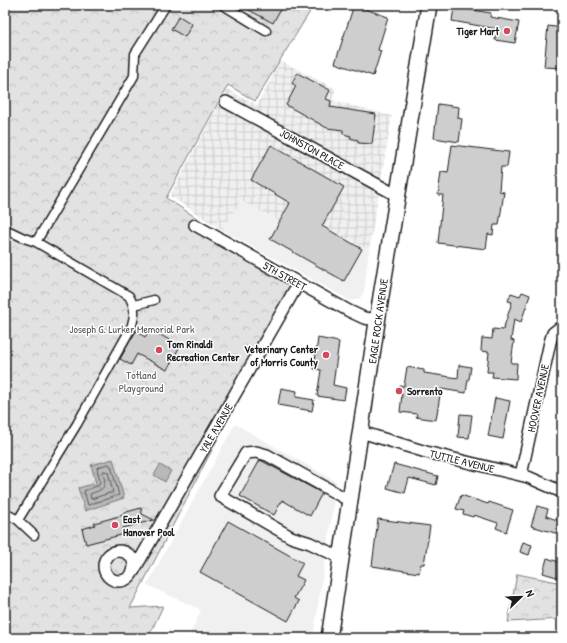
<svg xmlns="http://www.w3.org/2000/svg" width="567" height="643" viewBox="0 0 567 643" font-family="'Patrick Hand',sans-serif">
	<defs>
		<pattern id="industrial-grid" width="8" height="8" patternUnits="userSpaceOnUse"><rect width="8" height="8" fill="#f0f0f0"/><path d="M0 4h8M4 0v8" fill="none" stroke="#cdcdcd"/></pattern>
		<pattern id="forest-crowns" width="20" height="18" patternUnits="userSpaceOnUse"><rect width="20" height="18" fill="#e2e2e2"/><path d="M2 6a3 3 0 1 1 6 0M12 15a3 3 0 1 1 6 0" fill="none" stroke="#c1c1c1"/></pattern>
		<pattern id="water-ripples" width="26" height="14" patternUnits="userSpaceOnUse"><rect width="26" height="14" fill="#b8b8b8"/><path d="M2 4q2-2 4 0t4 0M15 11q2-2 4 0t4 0" fill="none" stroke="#9e9e9e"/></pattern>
	</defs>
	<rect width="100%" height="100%" fill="#fff"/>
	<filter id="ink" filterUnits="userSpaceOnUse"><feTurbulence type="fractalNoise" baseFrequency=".025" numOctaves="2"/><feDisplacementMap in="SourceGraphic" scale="8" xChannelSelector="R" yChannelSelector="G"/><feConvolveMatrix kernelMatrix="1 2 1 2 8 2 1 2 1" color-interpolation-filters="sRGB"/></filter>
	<g filter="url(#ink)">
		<path fill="#f0f0f0" d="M241,201L278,221L287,206L369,250L364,292L360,298L351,301L222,230Z
			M235,424L337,482L313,638H189L201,610L147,585Z"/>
		<path fill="url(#industrial-grid)" d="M281,61L336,89L332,100L392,116L369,250L288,206L279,221L241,201L222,230L170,196L227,89L257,105Z"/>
		<path fill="url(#forest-crowns)" stroke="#7f7f7f" d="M5,5H314L255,101L228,85L166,198L298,284L130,608L163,606L148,638H5Z
			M517,574L562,583V619L508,622Z"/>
		<path fill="url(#water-ripples)" stroke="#7a7a7a" d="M113,459L124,498L85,511L78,488L96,483L91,465Z
			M160,465L171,471L165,482L154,475Z"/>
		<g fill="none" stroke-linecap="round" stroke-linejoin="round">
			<path stroke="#5a5a5a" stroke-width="1" d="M109,464L111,466L119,495L88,505L84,491L99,485L100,481L97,468Z
				M104,471L108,472L113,492L91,499L90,494C104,489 107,488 103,473Z"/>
		</g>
		<path fill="#cecece" stroke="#1c1c1c" d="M240,5H272L280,10L273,23Z
			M354,5L388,17L378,50L381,51L373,76L335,63Z
			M454,7L491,13L490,17L519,22L515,43L495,40L497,29L452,21Z
			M179,16L192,24L185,37L171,29Z
			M548,26L562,28V68L544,67Z
			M297,73L330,90L326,99L331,101L330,107L376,114L372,144L358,143V140L350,138L351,136L343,134V130L327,128L286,105L296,86L292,83Z
			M438,104L459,107L458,118L462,119L459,142L434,138Z
			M271,145L344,187L322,226L362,249L344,281L270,239L290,203L251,180Z
			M452,145L509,152L507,167H501L499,191L504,192L499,225H494L493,235L488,234L486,249L438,243L443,195H438L441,172L448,173Z
			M522,292L530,295L521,322L514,319L511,340L514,341L511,363H517L516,379L492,377L493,372H487L489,352L481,351L482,338L492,339L493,329L503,330L512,302L508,301L511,293L520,296Z
			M150,329L180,346L167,370L137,354L131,365L120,359L136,331L145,337Z
			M318,338L339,342L333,385L346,388L344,400L317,396L321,370L314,369Z
			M459,365L471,367L469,379H468L466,393L441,389L436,420L416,417L417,414L400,412L402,394H399L400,386H404L407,367L424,370V373L458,378Z
			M281,388L297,391L296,397L314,400L312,411L278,405Z
			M495,398L510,401L503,439L488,436Z
			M460,414L472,415L469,438L458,437Z
			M260,460L264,462L322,493L310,516L282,500L274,515L240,496Z
			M394,464L438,476L436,485L409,478L405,493L387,488Z
			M461,495L488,504L489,502L513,510L506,532L496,528L498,523L474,515L473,517L463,514L464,511L456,509Z
			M537,506L548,509L546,516L562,522V535L531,526Z
			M141,508L142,514L154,520L123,528L125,534L86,544L82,529L95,525L94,523L123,515V513Z
			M378,519L430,526L424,564H421L419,573L372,566Z
			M228,521L303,563L296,576L304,580L294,598L299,601L288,621L200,572Z
			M523,542L532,545L529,555L520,552Z
			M547,558L562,563V570L560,578L543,573Z"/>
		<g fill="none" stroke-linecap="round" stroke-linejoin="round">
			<defs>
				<path id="pedestrian" d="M223,5L266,31
					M5,229L24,238L36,242L129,296C136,309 135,315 131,328L77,424L18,520L5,513
					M36,242L134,76L135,54L166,5
					M134,305L154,300
					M18,520L34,535"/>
				<path id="minor" d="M226,102L398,196
					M195,225L349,311L364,318L378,320
					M361,432L426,452L528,477L562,492
					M521,475L550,342L553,333L562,326
					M104 566a15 15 0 1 1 30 0a15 15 0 1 1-30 0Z
					M341,558L310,543L291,537L220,496L246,453L256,452L267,455L350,501
					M133,572L298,284"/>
				<path id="secondary" d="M329,638L381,296L429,5"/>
			</defs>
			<use href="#pedestrian" stroke="#1c1c1c" stroke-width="11"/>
			<use href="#minor" stroke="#1c1c1c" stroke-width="14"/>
			<use href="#secondary" stroke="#1c1c1c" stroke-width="18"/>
			<use href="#pedestrian" stroke="#fff" stroke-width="8"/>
			<use href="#minor" stroke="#fff" stroke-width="11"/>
			<use href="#secondary" stroke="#fff" stroke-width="15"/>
		</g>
	</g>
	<g fill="#d1495b" stroke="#fff" stroke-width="1.5">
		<circle cx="507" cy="31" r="4"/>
		<circle cx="159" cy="350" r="4"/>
		<circle cx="326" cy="355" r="4"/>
		<circle cx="399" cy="391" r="4"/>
		<circle cx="115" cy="525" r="4"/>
	</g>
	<g text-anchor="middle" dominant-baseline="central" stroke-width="3" stroke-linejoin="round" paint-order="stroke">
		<g font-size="11" font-weight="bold" fill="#1c1c1c" stroke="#fff" text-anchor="start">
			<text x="499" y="31" text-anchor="end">Tiger Mart</text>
			<text x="167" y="344">Tom Rinaldi<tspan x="167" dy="13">Recreation Center</tspan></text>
			<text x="318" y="349" text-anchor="end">Veterinary Center<tspan x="318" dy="13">of Morris County</tspan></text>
			<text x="407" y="391">Sorrento</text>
			<text x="123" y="519">East<tspan x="123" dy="13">Hanover Pool</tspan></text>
		</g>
		<g font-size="11" fill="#1c1c1c" stroke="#fff">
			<text transform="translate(312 149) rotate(29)">JOHNSTON PLACE</text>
			<text transform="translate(285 276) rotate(29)">5TH STREET</text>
			<text transform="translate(378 321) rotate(-82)">EAGLE ROCK AVENUE</text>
			<text transform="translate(538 398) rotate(-78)">HOOVER AVENUE</text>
			<text transform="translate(216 428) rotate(-60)">YALE AVENUE</text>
			<text transform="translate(462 461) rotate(14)">TUTTLE AVENUE</text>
		</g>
		<g font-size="11" fill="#575757" stroke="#fff">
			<text x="132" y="329">Joseph G. Lurker Memorial Park</text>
			<text x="141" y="375">Totland<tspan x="141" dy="13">Playground</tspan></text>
		</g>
	</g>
	<rect width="567" height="643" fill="none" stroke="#fff" stroke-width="20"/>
	<rect x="10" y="10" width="547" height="623" fill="none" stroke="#1c1c1c" stroke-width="1.5" filter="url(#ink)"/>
	<g transform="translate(521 597) rotate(67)" stroke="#ffffff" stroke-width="3" paint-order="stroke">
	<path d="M0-3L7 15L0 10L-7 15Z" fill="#1c1c1c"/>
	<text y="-6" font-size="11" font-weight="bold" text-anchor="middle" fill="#1c1c1c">N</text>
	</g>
</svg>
